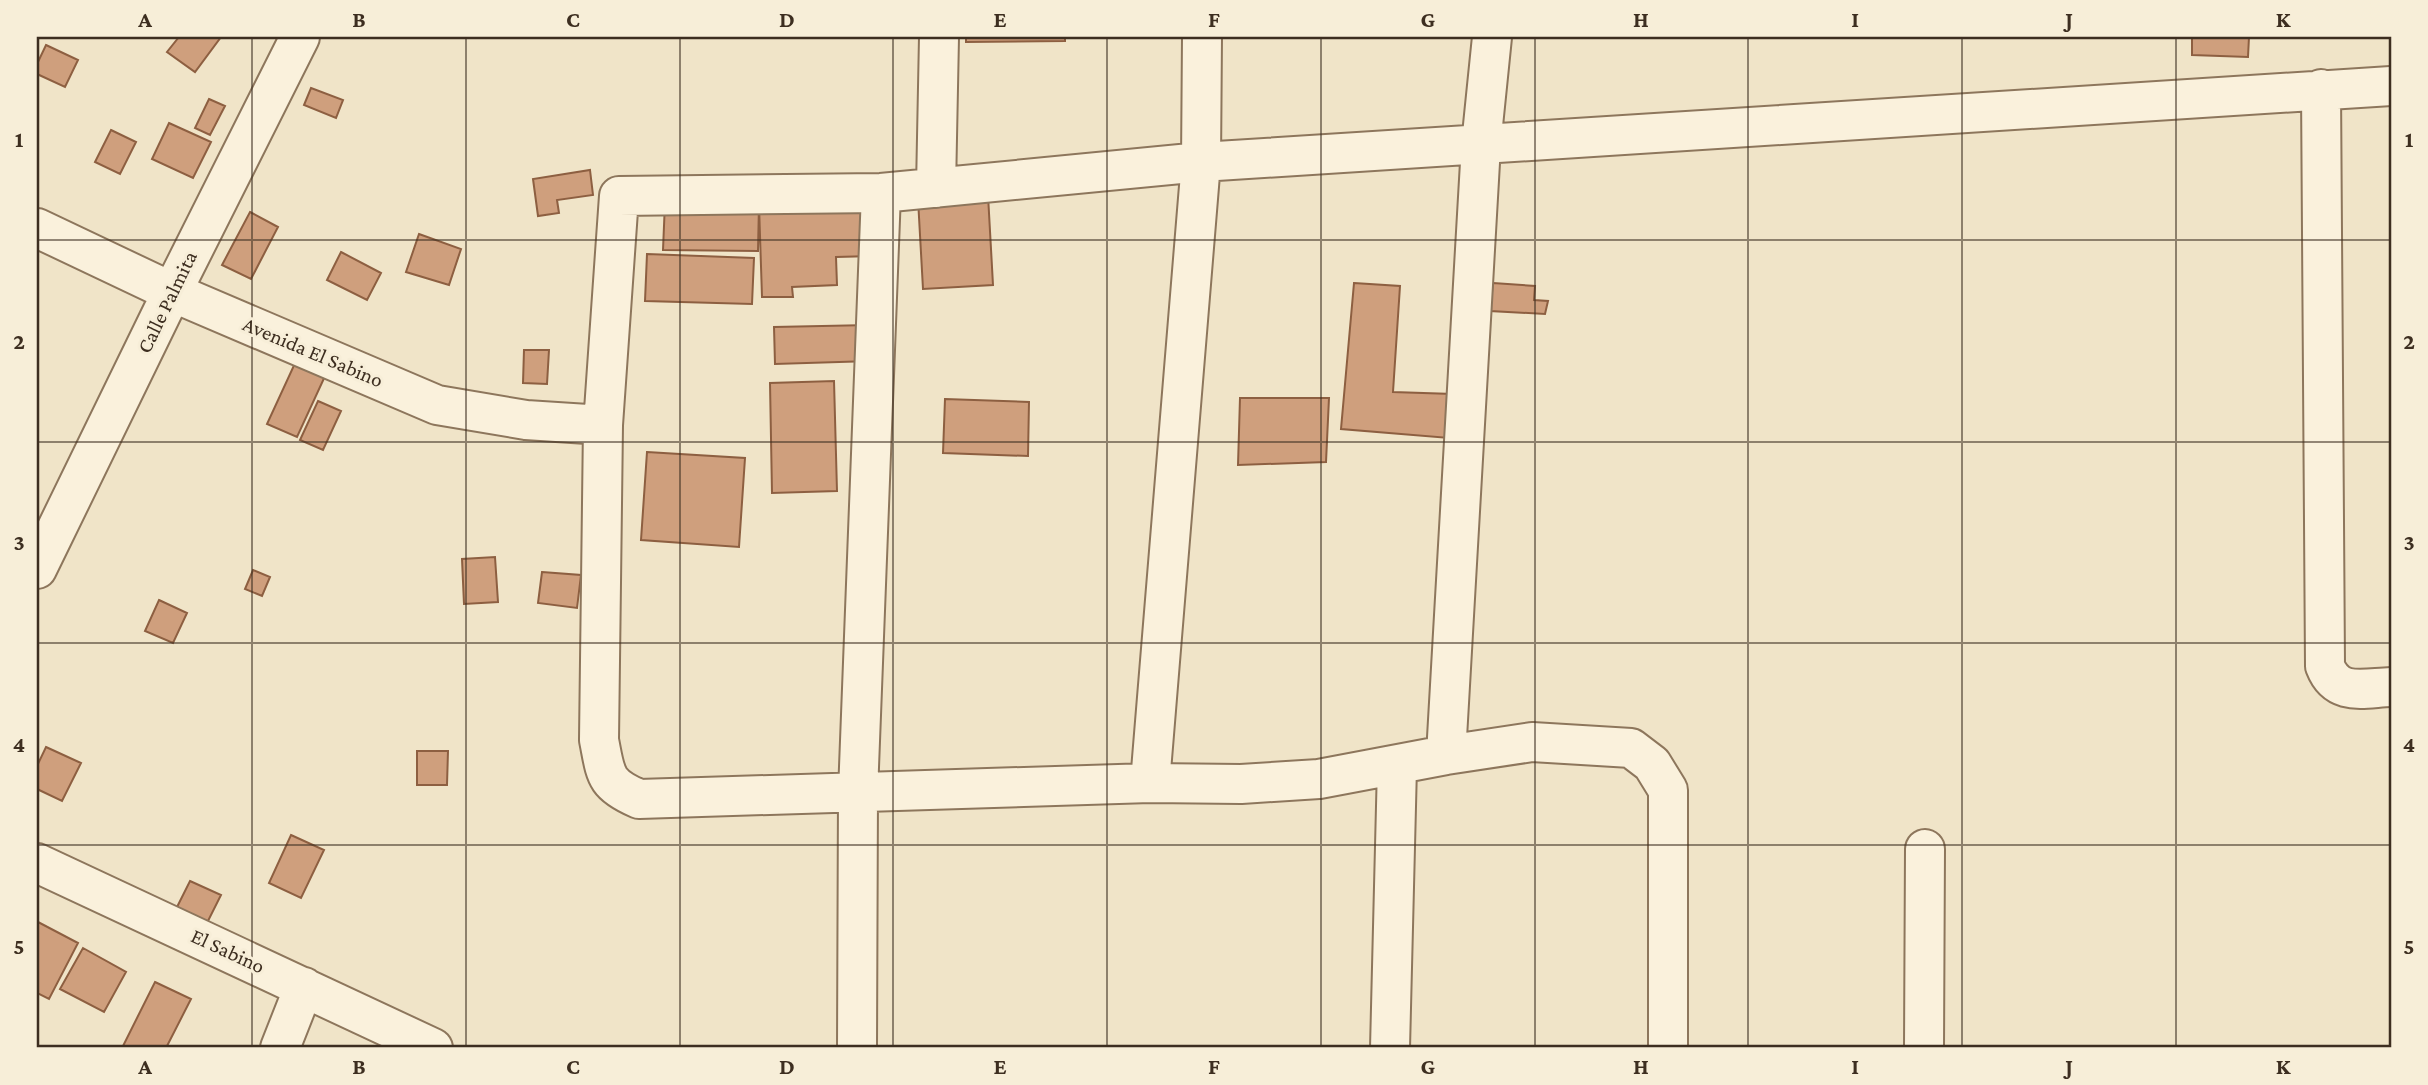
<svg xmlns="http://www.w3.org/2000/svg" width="2428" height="1085" viewBox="0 0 2428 1085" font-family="'Crimson Pro',serif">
	<rect width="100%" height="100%" fill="#f0e4c8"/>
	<path fill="#cf9f7d" stroke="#8d5f41" stroke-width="2" d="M179,37H221L195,72L167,52Z
		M966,37H1065V41L966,42Z
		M2192,37H2249L2248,57L2192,55Z
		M46,45L78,60L65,87L37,74V64Z
		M311,88L343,100L336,118L304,105Z
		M209,99L225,106L210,135L195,128Z
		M169,123L211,142L193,178L152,159Z
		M111,130L136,142L120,174L95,162Z
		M590,170L593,195L557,200L559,213L538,216L533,179Z
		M988,195L993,285L923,289L918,199Z
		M871,201L873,256L836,257L837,285L792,287L793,297H762L759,205Z
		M665,202L759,204L758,251L663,250Z
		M250,212L278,227L251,279L222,265Z
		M419,234L461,249L449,285L406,272Z
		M341,252L381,273L367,300L327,280Z
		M647,254L754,258L752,304L645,301Z
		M1354,283L1400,286L1393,392L1453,394L1449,438L1341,429Z
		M1493,283L1535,286L1534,300L1548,301L1545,314L1490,311Z
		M870,325L871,361L775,364L774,327Z
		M524,350H549L547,384L523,383Z
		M296,361L326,374L297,437L267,424Z
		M834,381L837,491L772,493L770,383Z
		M1240,398H1329L1326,462L1238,465Z
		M945,399L1029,402L1028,456L943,453Z
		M318,401L341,411L323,450L300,440Z
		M647,452L745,458L739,547L641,540Z
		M495,557L498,602L464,604L462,559Z
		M253,570L270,577L262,596L245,589Z
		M542,572L581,575L577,608L538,603Z
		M159,600L187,613L173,643L145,631Z
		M46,747L81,763L62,801L37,789V766Z
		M417,751H448L447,785H417Z
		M291,835L324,850L301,898L269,883Z
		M190,881L221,895L207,923L176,909Z
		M38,922L78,943L49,999L37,993Z
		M83,948L126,972L104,1012L60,989Z
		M155,982L191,999L166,1048H127L123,1046Z"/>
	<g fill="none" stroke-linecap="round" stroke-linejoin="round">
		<defs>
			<path id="minor" d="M2321,89L2325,666C2337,697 2363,688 2391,687
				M936,188L939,37
				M37,228L172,292L437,405L526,420L603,425
				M37,569L172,292L300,37
				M1446,755L1481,145L1492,37
				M1150,783L1201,162L1202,37
				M37,863L433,1048
				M280,1048L304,987
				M857,1048L858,793L881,193
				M1390,1048L1397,766
				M1668,1048V790L1652,764L1631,748L1532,742L1446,755L1319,779L1241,784L1150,783L639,799C604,784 606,775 599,740L603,425L619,196L881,193L1201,162L2391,86
				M1924,1048L1925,849"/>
		</defs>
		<use href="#minor" stroke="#8d765c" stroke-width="42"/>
		<use href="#minor" stroke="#faf1dc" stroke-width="38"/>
	</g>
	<path fill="none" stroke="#3d2e20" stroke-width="2" stroke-opacity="0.55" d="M252,37V1048M466,37V1048M680,37V1048M893,37V1048M1107,37V1048M1321,37V1048M1535,37V1048M1748,37V1048M1962,37V1048M2176,37V1048M37,240H2391M37,442H2391M37,643H2391M37,845H2391"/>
	<g text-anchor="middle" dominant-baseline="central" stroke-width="6" stroke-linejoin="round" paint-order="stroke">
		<g font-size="21" fill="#3d2e20" stroke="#f7eed8">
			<text transform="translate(167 302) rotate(-64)">Calle Palmita</text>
			<text transform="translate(313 352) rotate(23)">Avenida El Sabino</text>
			<text transform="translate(228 951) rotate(25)">El Sabino</text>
		</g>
	</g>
	<rect width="2428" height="1085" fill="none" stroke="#f7eed8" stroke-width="77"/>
	<rect x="38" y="38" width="2352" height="1008" fill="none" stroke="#3d2e20" stroke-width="2.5"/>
	<g font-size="23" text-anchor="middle" font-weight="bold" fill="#3d2e20">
		<text x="145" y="27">A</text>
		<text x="359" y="27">B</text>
		<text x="573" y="27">C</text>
		<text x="787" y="27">D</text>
		<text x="1000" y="27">E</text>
		<text x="1214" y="27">F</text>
		<text x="1428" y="27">G</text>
		<text x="1641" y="27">H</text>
		<text x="1855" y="27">I</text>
		<text x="2069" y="27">J</text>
		<text x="2283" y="27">K</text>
		<text x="19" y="147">1</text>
		<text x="2409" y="147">1</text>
		<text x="19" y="349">2</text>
		<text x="2409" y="349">2</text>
		<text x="19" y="550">3</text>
		<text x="2409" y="550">3</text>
		<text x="19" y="752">4</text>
		<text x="2409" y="752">4</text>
		<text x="19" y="954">5</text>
		<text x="2409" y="954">5</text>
		<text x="145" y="1074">A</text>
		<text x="359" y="1074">B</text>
		<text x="573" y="1074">C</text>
		<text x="787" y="1074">D</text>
		<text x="1000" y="1074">E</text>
		<text x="1214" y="1074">F</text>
		<text x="1428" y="1074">G</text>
		<text x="1641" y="1074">H</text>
		<text x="1855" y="1074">I</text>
		<text x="2069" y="1074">J</text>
		<text x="2283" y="1074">K</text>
	</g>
</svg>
